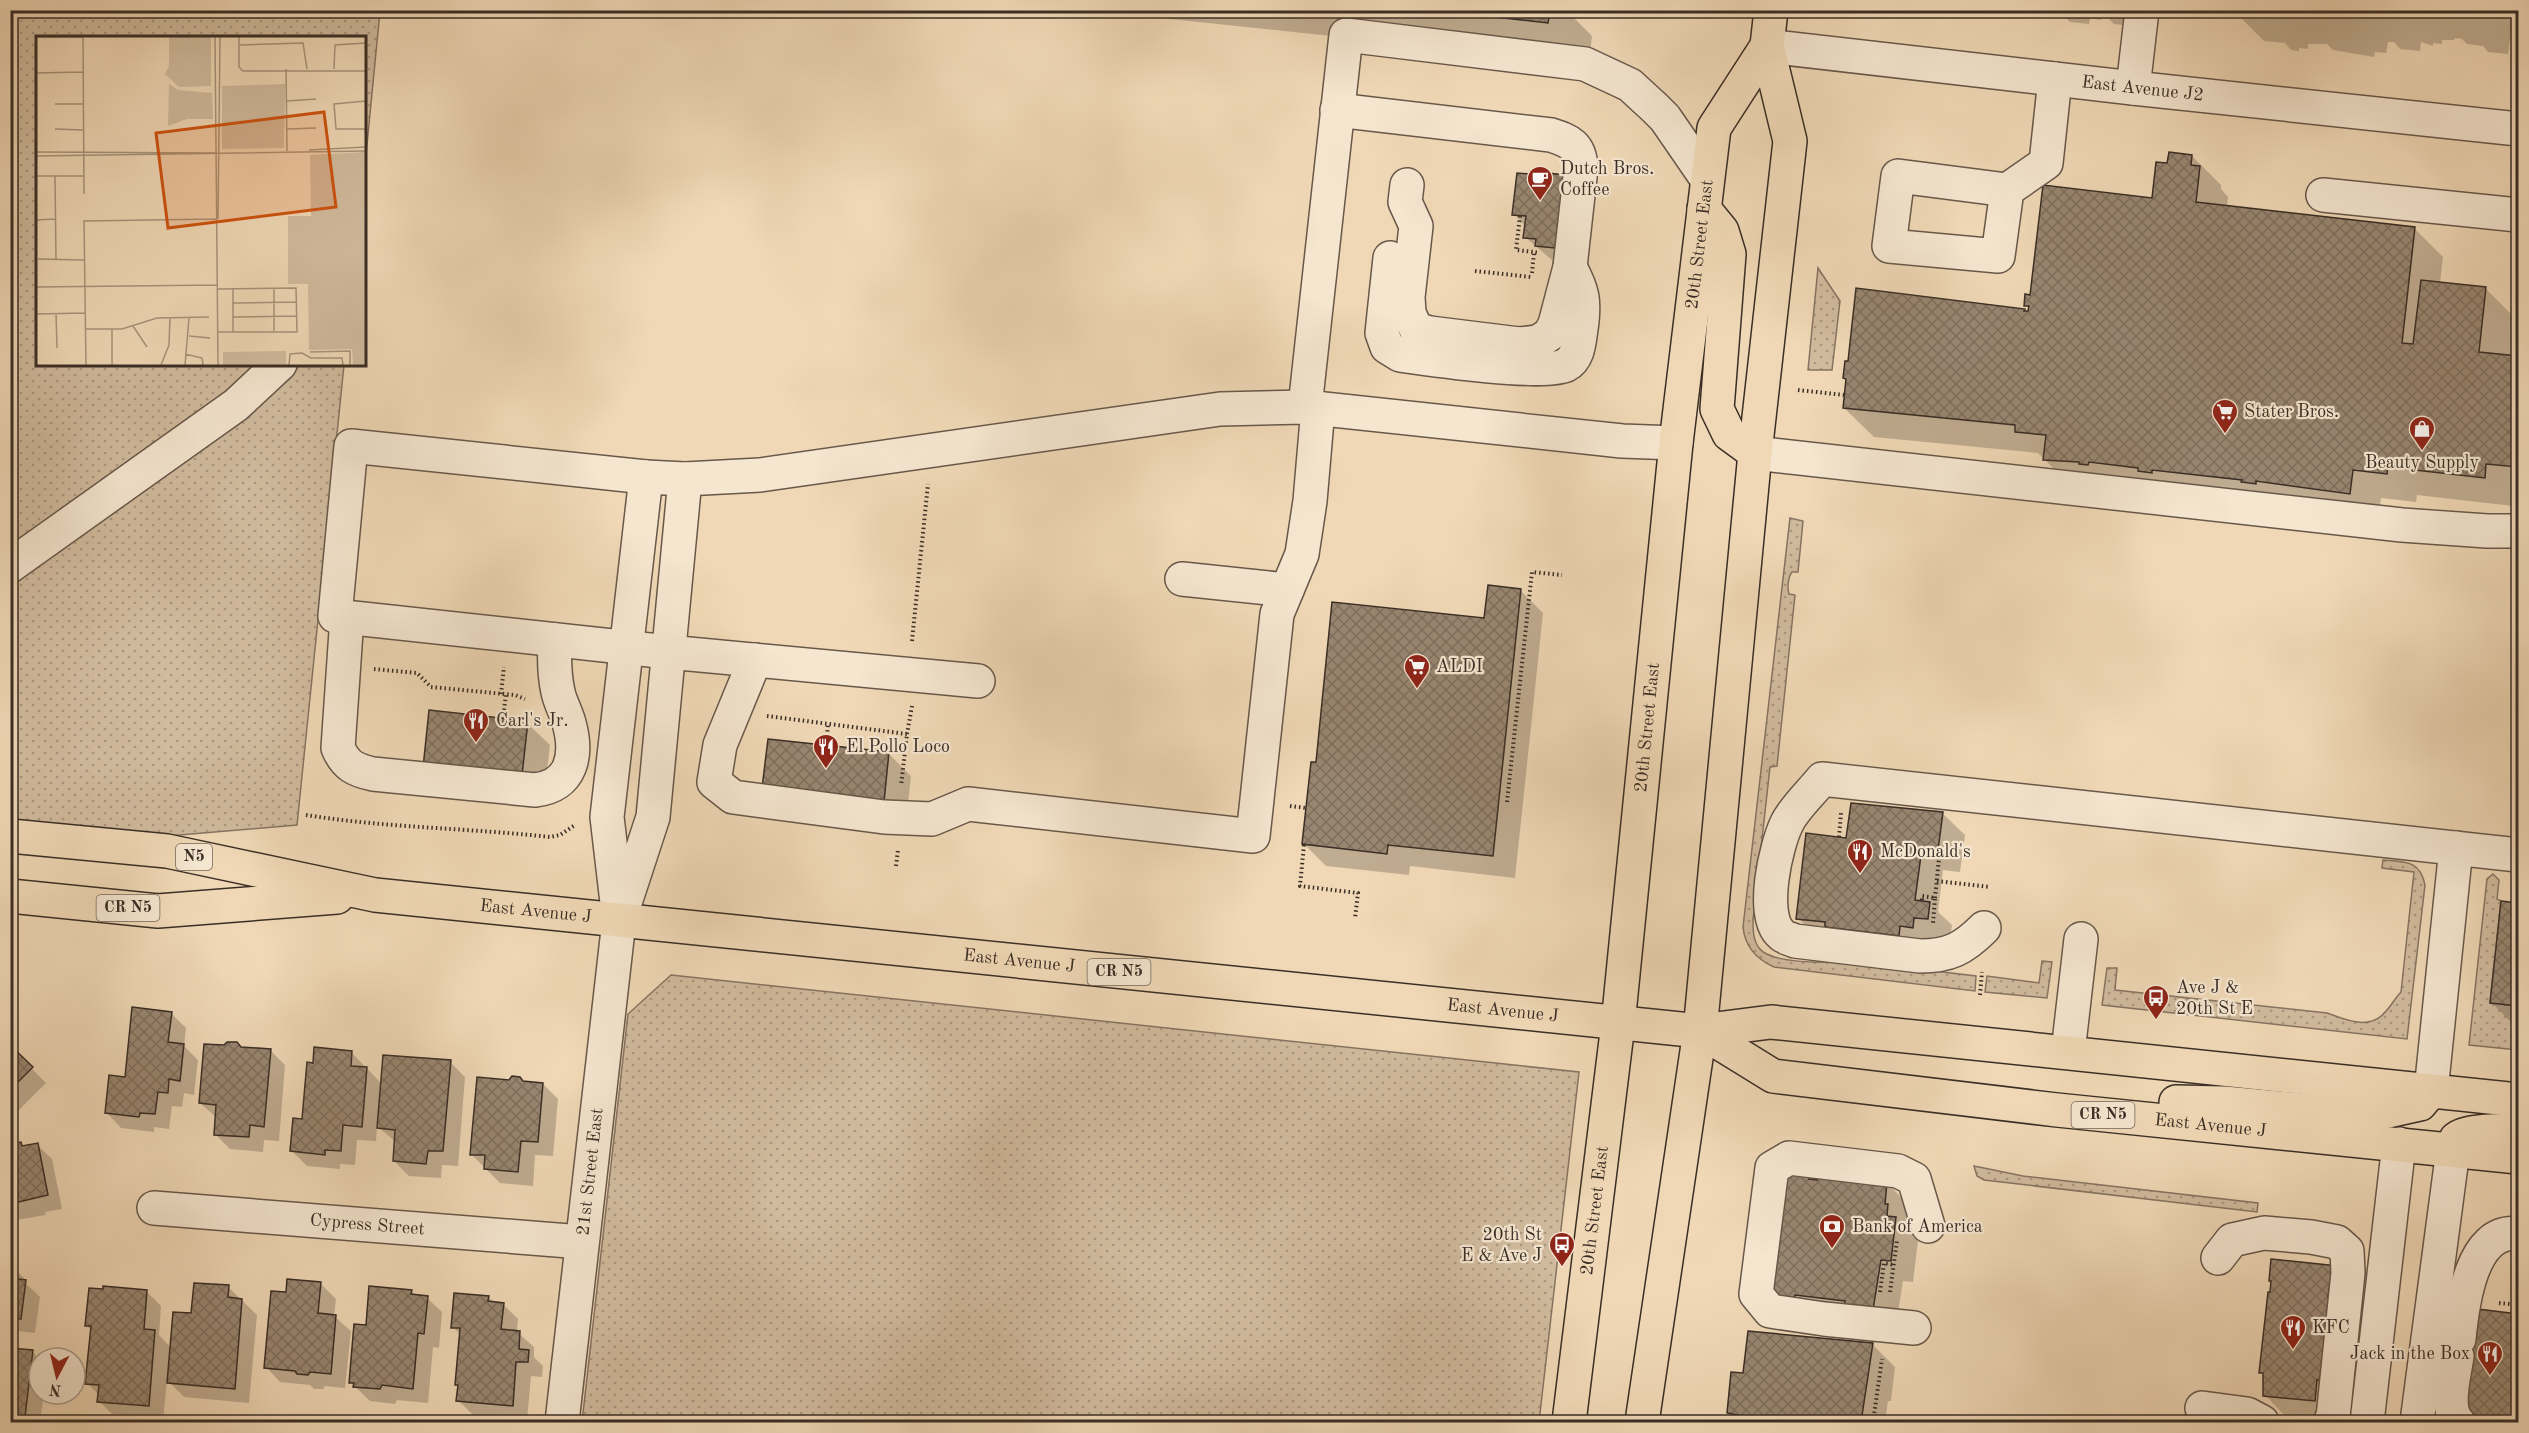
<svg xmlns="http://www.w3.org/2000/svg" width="2529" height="1433" viewBox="0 0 2529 1433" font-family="'Old Standard TT',serif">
	<defs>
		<pattern id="grass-dots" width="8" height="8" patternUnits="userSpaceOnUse" patternTransform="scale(1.5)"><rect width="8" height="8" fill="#d1bb9e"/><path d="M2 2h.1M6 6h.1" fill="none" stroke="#ab9881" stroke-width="1.8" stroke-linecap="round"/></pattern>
		<pattern id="building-cross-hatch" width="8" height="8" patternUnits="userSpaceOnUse" patternTransform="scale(1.5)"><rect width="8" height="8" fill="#998671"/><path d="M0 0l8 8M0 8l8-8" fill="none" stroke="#7e6e5d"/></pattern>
	</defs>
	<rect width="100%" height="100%" fill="#f0d8b6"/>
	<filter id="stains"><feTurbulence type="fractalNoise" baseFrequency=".00333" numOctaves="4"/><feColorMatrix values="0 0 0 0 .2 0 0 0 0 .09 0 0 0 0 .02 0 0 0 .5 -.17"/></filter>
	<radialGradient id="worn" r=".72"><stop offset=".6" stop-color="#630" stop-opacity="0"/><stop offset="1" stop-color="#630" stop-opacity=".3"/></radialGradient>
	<path fill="url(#grass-dots)" stroke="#867462" stroke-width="1.5" d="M11,11H380L365,165L364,38H38V364L344,365L297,825L144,838L11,823Z
		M1818,268L1840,301L1832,370H1808Z
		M1790,518L1803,521L1798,572H1792C1788,577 1787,588 1789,594L1795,595L1777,766L1770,767L1753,920C1753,930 1753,940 1759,948C1770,963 1824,964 1841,960L1976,976L1975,991L1774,967C1756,959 1745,947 1743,927Z
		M2383,860C2405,862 2420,860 2425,885L2407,1039L2102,1005L2107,968H2117L2115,990L2327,1013C2346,1020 2371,1031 2386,1011C2392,1005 2395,998 2401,992L2414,872L2382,868Z
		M2493,874L2499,880L2497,899L2501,901L2490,1002L2518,1006V1050L2469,1045L2487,879Z
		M2042,961L2052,962L2047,998L1985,992L1987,976L2039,983Z
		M671,975L1579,1072L1539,1422H582L628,1014Z
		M1974,1166L2023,1176L2258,1203L2257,1212L1984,1180L1977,1176Z"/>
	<path fill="#0003" fill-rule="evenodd" d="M1084,10H1566L1592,36L1589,63Z
		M2000,10H2036L2024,11V16L2004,14Z
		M2040,10H2159L2158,29L2114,24L2108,18H2102L2101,20L2090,18L2089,24L2070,22L2067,19L2048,16Z
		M2233,10H2518V24L2512,23L2508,54L2488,52L2483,46L2467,44L2462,39L2455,38L2454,40H2442V44L2433,43V46L2421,42L2420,51L2400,49L2394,42H2388L2386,53L2375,52L2374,57L2333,50L2327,44H2308V49L2299,48V51L2291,50L2285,43L2264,41Z
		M2192,156L2221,185V189L2228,197L2227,207L2414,228L2443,257L2440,283L2485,288L2514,317L2510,357L2518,358V493L2515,492L2513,506L2417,495L2416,502L2381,498L2378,522L2074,489L2038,453L1874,437L1844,408L1847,380L1845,378L2024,310L2026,313L2030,310L2026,305L2032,296L2153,199L2169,164Z
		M1573,177L1570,262L1552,260L1525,237L1526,227L1514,214Z
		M1521,591L1543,613L1515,878L1410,866L1409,875L1326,866L1304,844L1317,763Z
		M527,723L550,745L544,797L447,789Z
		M769,741L889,754L911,776L906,823Z
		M1942,813L1965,835L1960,872L1943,870L1938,912L1952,925L1950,941L1820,940L1798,918L1848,840Z
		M2502,902L2518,904V1029L2491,1002Z
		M171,1013L186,1028L184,1046L198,1060L194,1095L184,1093L182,1107L172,1106L169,1129L154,1127V1132L121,1128L107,1113L126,1078Z
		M10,1047L46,1083L10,1119Z
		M241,1048L270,1050L285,1065L279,1141L264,1140L263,1152L230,1149L215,1134L217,1118L200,1103Z
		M351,1052L382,1084L450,1062L465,1077L458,1166L442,1165L441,1178L409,1176L394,1161L396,1142L377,1126L376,1141L357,1140L355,1165L340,1164V1169L307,1166L292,1151L303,1120L314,1064Z
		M525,1083L543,1084L558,1099L553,1156L535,1155L533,1186L500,1183L471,1154Z
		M20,1144L24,1147L37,1145L52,1159L62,1209L45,1212L46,1215L10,1221V1146Z
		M1810,1174L1818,1182L1887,1183L1909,1205L1907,1226L1909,1232L1918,1241L1913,1282L1903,1281L1894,1337L1772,1296ZM1790,1297L1802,1299V1302Z
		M10,1264L24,1278V1282L40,1297L35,1333L18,1331L17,1334L10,1333Z
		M2337,1267L2355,1326L2359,1330L2358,1341L2354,1340L2337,1422L2287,1418L2265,1395L2264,1376L2261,1372Z
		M321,1284L336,1299L334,1316L351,1331L345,1388L325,1386L323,1389H314L310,1385L280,1382L266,1367L287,1293Z
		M228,1287L257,1315L249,1403L184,1397L167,1380L163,1420L114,1416L99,1401V1395L87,1383L92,1331L87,1326L146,1291L161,1306L159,1335L172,1349L193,1315Z
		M411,1291L416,1296L427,1298L442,1312L439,1348L433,1347L428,1403L397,1400L395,1404L370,1401L350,1382L367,1326Z
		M488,1297L494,1303L503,1304L518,1319L517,1332L534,1347V1357L543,1366L542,1377L531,1376L527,1420L473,1415L458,1400L459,1386L457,1384L461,1335L453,1327Z
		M2470,1310L2518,1315V1422H2468Z
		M1872,1344L1895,1367L1891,1401H1888L1885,1422H1738L1728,1413L1745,1375Z
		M10,1348L32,1351L39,1359V1394H44L40,1422H10Z"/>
	<path fill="url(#building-cross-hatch)" stroke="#3a2e26" stroke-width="1.5" d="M1432,10H1550L1548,23Z
		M2302,10H2346L2345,13L2334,11V17L2312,14V12Z
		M2169,152L2192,155L2191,165L2200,166L2196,202L2415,227L2402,343L2413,344L2421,280L2486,287L2479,352L2518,356V467L2486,464L2485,478L2388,467L2387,474L2353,470L2350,494L2256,481V484L2241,482L2242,480L2152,470V473L2138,471V468L2089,462L2088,465L2079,464V462L2043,460L2046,435L2015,432V425L1843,408L1846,379L1843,378L1845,361H1848L1856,288L2025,309L2024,311H2028L2029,306H2024L2025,294L2030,295L2043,185L2152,198L2156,162L2167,163Z
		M1530,171L1574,176L1562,226H1558L1555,248L1535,246L1536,239L1523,238L1526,216L1512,215L1517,173L1530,174Z
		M1488,585L1521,589L1493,856L1388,845L1387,854L1302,844L1311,762H1316L1332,602L1484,618Z
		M429,710L528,721L522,775L423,768Z
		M768,739L889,752L884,802L762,788Z
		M1851,803L1943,812L1938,850L1922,848L1915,900L1930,902L1928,919L1914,918L1913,928L1900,926L1899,936L1825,927V922L1796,919L1806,833L1846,838Z
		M2501,901L2518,903V1006L2490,1003Z
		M132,1007L172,1012L168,1042L184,1044L180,1081L169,1079L168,1093L158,1092L155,1114L140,1113L139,1117L105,1113L109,1075L125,1077Z
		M227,1042H237L241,1047L271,1049L264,1127L250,1125L249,1137L214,1135L216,1105L199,1103L204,1044L224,1045Z
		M10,1045L33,1067L10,1090Z
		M314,1047L352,1051L351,1066L367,1067L362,1127L343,1125L341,1151L325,1150V1155L290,1151L293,1118L302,1119L307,1062L313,1063Z
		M383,1055L451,1060L443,1151H428L426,1164L393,1161L395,1130L377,1128Z
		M512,1076L520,1077L523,1081L543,1083L538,1142L521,1141L518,1172L484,1169L485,1155H470L477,1077L509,1080Z
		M21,1142L22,1146L38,1143L48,1195L10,1204V1144Z
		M1780,1169L1810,1173L1809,1179L1817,1180V1174L1887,1182L1885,1204H1888L1887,1216L1896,1217L1891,1261L1881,1260L1872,1316L1843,1313L1845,1301L1795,1295L1794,1299L1770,1296Z
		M2271,1259L2338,1266L2336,1289L2329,1288L2328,1297H2334L2322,1381L2317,1380L2315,1401L2263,1396V1373H2259L2268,1292H2270L2271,1281H2269Z
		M10,1278L26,1280L21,1319L10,1318Z
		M287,1279L321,1282L318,1313L336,1315L331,1374L310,1372L308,1375L297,1374L295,1371L264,1368L271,1291L286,1292Z
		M194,1283L229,1285L228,1297L242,1299L235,1389L167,1383L173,1312L191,1313Z
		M103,1286L147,1290L144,1329L155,1330L149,1406L97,1402L99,1385L85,1384L91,1326H85L89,1288L103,1289Z
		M369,1286L412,1290L411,1294L428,1296L424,1334L418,1333L413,1389L382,1385L380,1389L353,1387L354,1383H349L354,1324L366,1325Z
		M454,1293L489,1296L488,1301L504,1303L501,1329L520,1331L519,1349L529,1350L528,1362H516L513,1406L456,1401L458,1385H455L460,1328H451Z
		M2469,1308L2518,1314V1393L2515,1420L2456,1413Z
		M1748,1331L1873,1343L1861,1422H1737L1738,1415L1727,1413L1731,1372L1743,1373Z
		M10,1348L33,1350L25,1417L10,1416Z"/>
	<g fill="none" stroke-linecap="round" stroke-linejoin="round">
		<defs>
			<g id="minor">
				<path id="s1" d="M1767,46L2133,88L2518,129"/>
				<path d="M2133,88L2142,10"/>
				<path d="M1337,110L1551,135C1570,141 1580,145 1581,168L1570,267L1555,324L1550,334L1538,342L1519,344L1430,333L1416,329L1409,313L1408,297L1416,226L1405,202L1407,185"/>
				<path d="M2007,190L1998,256L1889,246L1898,176L2007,190L2046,163L2055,79"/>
				<path d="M2323,195L2518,215"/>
				<path d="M1390,258L1382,333L1387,347L1400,355C1428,359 1546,376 1566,365C1579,358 1579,341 1581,329C1585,301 1583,291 1570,267"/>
				<path d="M1305,407L1346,35L1585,64L1630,85L1655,108L1665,118L1707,179"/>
				<path d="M1755,453L2402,525L2487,531H2518"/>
				<path d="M10,566L236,405L280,364"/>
				<path d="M1182,579L1287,590"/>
				<path d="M347,617L338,748C346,766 355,770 373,774L535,790C572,786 578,755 569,723C566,712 560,702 558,692C554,674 554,658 555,640"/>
				<path d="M755,660L720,745L714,782L733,797L884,817L932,819L968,804L1253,836L1277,614L1302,554L1310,501L1318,408"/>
				<path d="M978,681L668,652L335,616L351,446L646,477L685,479L760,475L1220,409L1305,407L1622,441L1676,443"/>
				<path d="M618,911L607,817L646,477"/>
				<path d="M1984,928C1963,949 1949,956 1920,956L1795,941C1791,939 1785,938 1782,935C1759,917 1776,845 1787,823C1795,807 1811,793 1822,779L2518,855"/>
				<path d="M2068,1052L2081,939"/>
				<path d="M2431,1091L2456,848"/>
				<path id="s2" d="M154,1208L582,1242"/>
				<path d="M2218,1258L2232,1240L2264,1233L2311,1237L2337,1242L2347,1251L2348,1273L2333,1417L2330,1422"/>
				<path d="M1914,1328L1824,1319L1770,1311L1756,1294L1772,1168L1789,1158L1898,1171L1914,1179L1928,1226"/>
				<path d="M2459,1339C2462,1307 2471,1227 2518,1234"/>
				<path d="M2457,1356C2455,1374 2444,1407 2458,1422"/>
				<path d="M2202,1408L2247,1414L2262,1422"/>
				<path id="s3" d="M562,1422L619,921L653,817L685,479"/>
				<path d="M2367,1422L2399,1144"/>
				<path d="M2417,1422L2453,1150"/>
			</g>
			<g id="major">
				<path d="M1704,209L1722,231L1729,254L1717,409L1729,434L1755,453"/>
				<path id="s4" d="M10,836L167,851L375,895L1700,1031L1771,1022L2518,1100"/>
				<path d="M10,896L158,911L337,897"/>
				<path id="s5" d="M1700,1031L1773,1076L2057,1110L2518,1157"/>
				<path d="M2176,1102L2224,1103L2366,1116L2420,1104L2431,1091"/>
				<path d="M2456,1139C2467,1129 2503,1131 2518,1131"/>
				<path id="s6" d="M1569,1422L1618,1024L1676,443L1714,128L1767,46"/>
				<path d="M1642,1422L1700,1031L1755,453L1790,141L1767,46L1771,10"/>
			</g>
		</defs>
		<use href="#minor" stroke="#68584a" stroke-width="36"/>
		<use href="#major" stroke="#3a2e26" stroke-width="36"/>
		<path stroke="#3a2e26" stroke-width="4" stroke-dasharray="1.5 3" stroke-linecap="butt" d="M1520,216L1516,250L1534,252
			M1475,271L1531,277
			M1532,273L1534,252L1539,253
			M1798,390L1844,395
			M912,641L928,484
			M374,669L417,673L431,687L515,695L525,699
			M501,694L504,667
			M767,716L907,734L901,786
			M503,719L506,694
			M907,734L912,706
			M826,745L828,724
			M1507,802L1532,572L1562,575
			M1290,806L1306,808
			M306,815C387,828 469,828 550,837L560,835L575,825
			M1839,837L1841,813
			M1304,845L1300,886L1358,893L1355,918
			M896,866L898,850
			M1937,881L1990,887
			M1935,898L1939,858
			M1922,900V896L1935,898L1933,923
			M1980,995L1982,972
			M1880,1292L1884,1263L1894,1265
			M1890,1292L1897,1240
			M2499,1303L2518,1305
			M1873,1422L1882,1359"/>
		<use href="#minor" stroke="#f5e6d0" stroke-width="33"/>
		<use href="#major" stroke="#f0d8b6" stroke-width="33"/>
	</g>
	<defs>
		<symbol id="cafe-pin" viewBox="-11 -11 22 30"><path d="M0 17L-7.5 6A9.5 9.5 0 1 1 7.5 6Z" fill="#8f2418" stroke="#f5e6d0"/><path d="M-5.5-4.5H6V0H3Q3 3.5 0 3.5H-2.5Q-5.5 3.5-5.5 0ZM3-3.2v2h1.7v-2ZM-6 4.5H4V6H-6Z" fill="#fff"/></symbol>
		<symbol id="supermarket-pin" viewBox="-11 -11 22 30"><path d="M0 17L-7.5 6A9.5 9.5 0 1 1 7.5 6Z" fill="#8f2418" stroke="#f5e6d0"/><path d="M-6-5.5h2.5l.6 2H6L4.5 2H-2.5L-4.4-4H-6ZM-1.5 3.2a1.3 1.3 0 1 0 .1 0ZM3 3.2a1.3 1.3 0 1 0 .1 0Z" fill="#fff"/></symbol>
		<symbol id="shop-pin" viewBox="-11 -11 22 30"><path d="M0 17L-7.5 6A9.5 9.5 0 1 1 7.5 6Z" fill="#8f2418" stroke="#f5e6d0"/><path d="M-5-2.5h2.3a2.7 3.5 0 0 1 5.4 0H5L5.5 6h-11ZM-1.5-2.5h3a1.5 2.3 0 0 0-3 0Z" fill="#fff"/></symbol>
		<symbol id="restaurant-pin" viewBox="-11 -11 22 30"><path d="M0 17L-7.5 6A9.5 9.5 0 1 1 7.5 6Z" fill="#8f2418" stroke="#f5e6d0"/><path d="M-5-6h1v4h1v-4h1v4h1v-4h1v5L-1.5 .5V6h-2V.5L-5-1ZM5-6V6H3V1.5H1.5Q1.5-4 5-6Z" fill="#fff"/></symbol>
		<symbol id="bus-pin" viewBox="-11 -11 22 30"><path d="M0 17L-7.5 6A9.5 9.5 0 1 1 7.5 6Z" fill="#8f2418" stroke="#f5e6d0"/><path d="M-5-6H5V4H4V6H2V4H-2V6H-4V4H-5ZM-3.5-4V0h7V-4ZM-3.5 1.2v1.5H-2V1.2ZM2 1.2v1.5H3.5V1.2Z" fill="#fff"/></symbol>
		<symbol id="bank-pin" viewBox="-11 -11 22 30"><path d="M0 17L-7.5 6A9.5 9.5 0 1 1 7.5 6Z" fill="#8f2418" stroke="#f5e6d0"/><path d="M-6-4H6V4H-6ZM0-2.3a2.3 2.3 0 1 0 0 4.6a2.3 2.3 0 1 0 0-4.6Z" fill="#fff"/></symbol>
	</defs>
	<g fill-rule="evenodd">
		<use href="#cafe-pin" x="1525" y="164" width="30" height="40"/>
		<use href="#supermarket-pin" x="2210" y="397" width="30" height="40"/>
		<use href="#shop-pin" x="2407" y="414" width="30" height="40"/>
		<use href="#supermarket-pin" x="1402" y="652" width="30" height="40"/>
		<use href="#restaurant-pin" x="461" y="706" width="30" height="40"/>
		<use href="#restaurant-pin" x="811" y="732" width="30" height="40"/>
		<use href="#restaurant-pin" x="1845" y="837" width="30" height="40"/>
		<use href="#bus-pin" x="2141" y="983" width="30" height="40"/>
		<use href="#bank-pin" x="1817" y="1212" width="30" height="40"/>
		<use href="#bus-pin" x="1547" y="1230" width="30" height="40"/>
		<use href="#restaurant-pin" x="2278" y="1313" width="30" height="40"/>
		<use href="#restaurant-pin" x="2475" y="1339" width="30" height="40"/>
	</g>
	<g text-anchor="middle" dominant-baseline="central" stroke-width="4.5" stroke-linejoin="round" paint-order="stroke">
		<g fill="#f5e6d0" stroke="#726559" stroke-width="1.5">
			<rect x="176" y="844" width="36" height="26" rx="4.5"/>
			<rect x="96.5" y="895" width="63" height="26" rx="4.5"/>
			<rect x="1087.5" y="959" width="63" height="26" rx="4.5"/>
			<rect x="2071.5" y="1102" width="63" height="26" rx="4.5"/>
		</g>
		<g font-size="16" font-weight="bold" fill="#3a2e26">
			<text x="194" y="857">N5</text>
			<text x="128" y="908">CR N5</text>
			<text x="1119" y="972">CR N5</text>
			<text x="2103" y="1115">CR N5</text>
		</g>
		<g font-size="18" fill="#3a2e26" stroke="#f5e6d0">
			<text stroke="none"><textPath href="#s1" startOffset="378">East Avenue J2</textPath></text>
			<text stroke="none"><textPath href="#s6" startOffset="1185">20th Street East</textPath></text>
			<text stroke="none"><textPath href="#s6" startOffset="699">20th Street East</textPath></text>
			<text stroke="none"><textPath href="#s4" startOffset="532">East Avenue J</textPath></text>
			<text stroke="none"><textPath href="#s4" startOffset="1018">East Avenue J</textPath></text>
			<text stroke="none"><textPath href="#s4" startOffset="1504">East Avenue J</textPath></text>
			<text stroke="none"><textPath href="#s5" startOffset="526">East Avenue J</textPath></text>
			<text stroke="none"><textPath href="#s3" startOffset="252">21st Street East</textPath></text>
			<text stroke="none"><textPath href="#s6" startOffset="213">20th Street East</textPath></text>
			<text stroke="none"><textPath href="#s2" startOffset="214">Cypress Street</textPath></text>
		</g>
		<g font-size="18" fill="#3a2e26" stroke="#f5e6d0" text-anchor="start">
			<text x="1560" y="169">Dutch Bros.<tspan x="1560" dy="21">Coffee</tspan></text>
			<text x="2244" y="412">Stater Bros.</text>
			<text x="2422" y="463" text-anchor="middle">Beauty Supply</text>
			<text x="1436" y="667">ALDI</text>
			<text x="496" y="721">Carl's Jr.</text>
			<text x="846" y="747">El Pollo Loco</text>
			<text x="1880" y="852">McDonald's</text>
			<text x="2176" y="988">Ave J &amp;<tspan x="2176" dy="21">20th St E</tspan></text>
			<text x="1852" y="1227">Bank of America</text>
			<text x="1542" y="1235" text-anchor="end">20th St<tspan x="1542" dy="21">E &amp; Ave J</tspan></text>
			<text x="2312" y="1328">KFC</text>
			<text x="2470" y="1354" text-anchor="end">Jack in the Box</text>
		</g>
	</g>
	<g transform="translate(36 36)">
		<rect width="330" height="330" fill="#f0d8b6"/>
		<path d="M133,1H175V50L143,51L129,38L133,30ZM133,48L142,54L176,57L177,83H151L132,90ZM249,48L248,112L186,113V50ZM330,116V329H317L316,313L273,314L272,248H252V180H275L274,119ZM250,315V329H187V316Z" fill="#d1bb9e"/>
		<path fill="none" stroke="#a7947c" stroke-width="1.5" d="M0,1H46M47,1L48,158M179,1L182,329M203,1V31L207,35H330M204,9L267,7L271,33M250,33L251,115M298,33L299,9L330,7M0,37L47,36M251,65L280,63M330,65L298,68L300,93H330M19,68H47M19,93L47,94M251,93L280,92M273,114L330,111M0,116L179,117M0,120L330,115M0,140H48M19,140L20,224M182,183L184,1M0,184L19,183M2,223L48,224M0,251L181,249M197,252V296M238,252V295M197,267L261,266M20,277L21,312M0,278L49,277M197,281L261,280M97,290L111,311M49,293H86L121,282L173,281M76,293V329M182,296H261L260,252L182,253M153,300L174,302M274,316L314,315V329M149,318L166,322L167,329M50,329L48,185L180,183M125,329L133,309L134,282M149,329L153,282M253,329L254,318L266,317L275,322H306L307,329"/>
		<path fill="#ce5310" fill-opacity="0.15" stroke="#ce5310" stroke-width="3" d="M288,76L300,171L132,192L120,97Z"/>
		<rect width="330" height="330" fill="none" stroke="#3a2e26" stroke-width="3"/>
	</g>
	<rect width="2529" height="1433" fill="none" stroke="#f0d8b6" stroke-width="36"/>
	<rect x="12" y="12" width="2505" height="1409" fill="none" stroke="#3a2e26" stroke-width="3"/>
	<rect x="18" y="18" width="2493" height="1397" fill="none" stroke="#3a2e26" stroke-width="1.5"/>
	<g transform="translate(57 1376) rotate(187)"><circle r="28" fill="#f5e6d0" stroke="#aa9c8c" stroke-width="1.5"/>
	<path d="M0-4.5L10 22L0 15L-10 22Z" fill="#8f2418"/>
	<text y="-9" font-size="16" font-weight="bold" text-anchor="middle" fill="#3a2e26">N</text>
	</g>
	<rect width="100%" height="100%" filter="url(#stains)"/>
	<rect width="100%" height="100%" fill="url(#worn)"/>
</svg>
